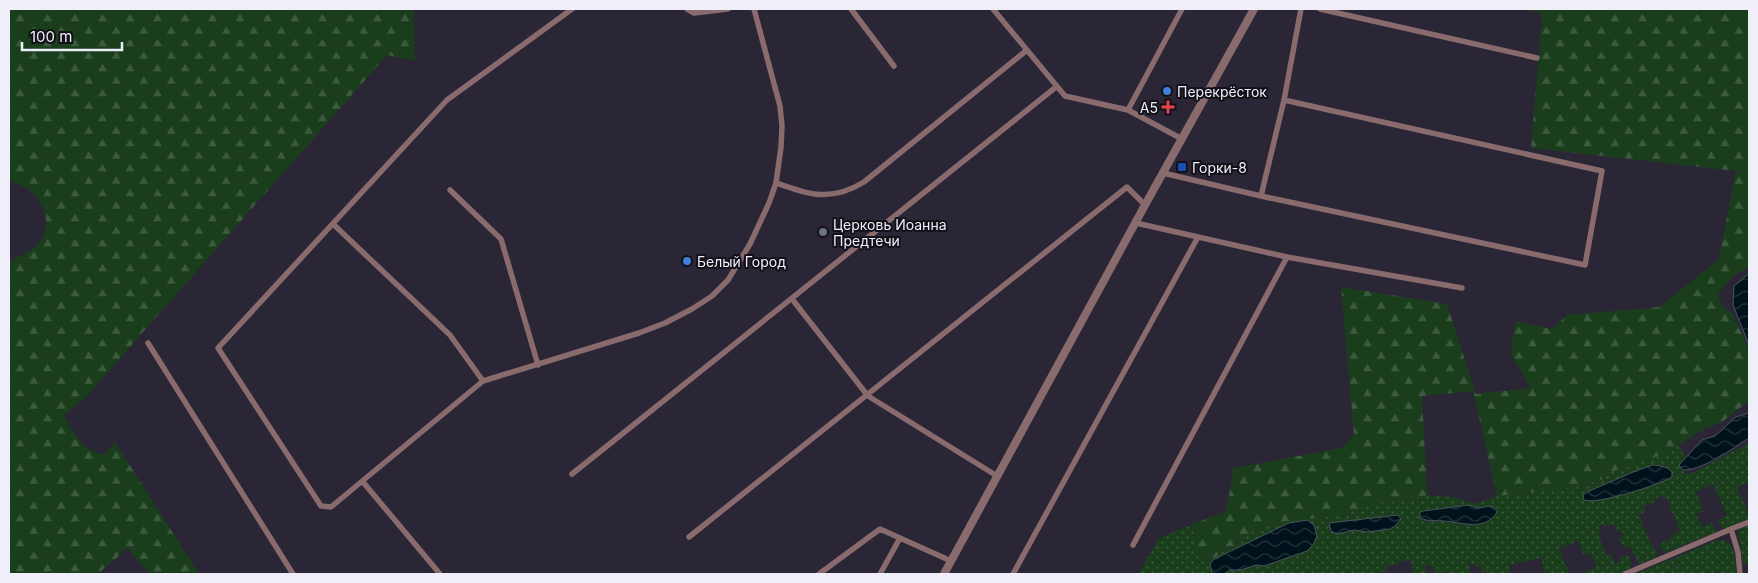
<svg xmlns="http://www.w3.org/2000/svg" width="1758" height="583" viewBox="0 0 1758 583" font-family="Inter,sans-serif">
	<defs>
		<pattern id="grass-dots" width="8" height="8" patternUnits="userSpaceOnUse" patternTransform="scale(1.25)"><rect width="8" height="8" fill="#1a3e1c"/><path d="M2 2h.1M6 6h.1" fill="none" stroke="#3c5a3e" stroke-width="1.8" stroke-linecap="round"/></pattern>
		<pattern id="forest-firs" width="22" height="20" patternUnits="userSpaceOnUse" patternTransform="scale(1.25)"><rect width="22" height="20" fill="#1a3e1c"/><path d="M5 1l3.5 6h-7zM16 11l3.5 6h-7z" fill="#3c5a3e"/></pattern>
		<pattern id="water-waves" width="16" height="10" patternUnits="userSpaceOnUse" patternTransform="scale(1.25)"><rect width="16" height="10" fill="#00121b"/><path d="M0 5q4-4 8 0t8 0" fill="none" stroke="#26353d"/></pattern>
	</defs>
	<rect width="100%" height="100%" fill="#2a2636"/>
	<path fill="url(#grass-dots)" fill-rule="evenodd" d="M1749,443V482L1737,487L1749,515L1748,519L1726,529L1722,528L1718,520L1727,516L1713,484L1696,492L1704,511L1696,514L1702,527L1712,522L1716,532L1664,553L1659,544L1672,539L1670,536L1680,531L1666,497L1664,498L1663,496L1654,499L1655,502L1644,506L1645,512L1639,515L1651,544L1653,545L1657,554L1655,558L1639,564L1630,547H1624L1619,540L1624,534L1618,530L1616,532L1617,526L1610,525L1609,527L1607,523L1599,526L1601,532L1598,533L1606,555L1611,554L1615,564L1621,561L1620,558L1628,555L1632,564L1631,568L1618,574H1581L1597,567L1591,553L1584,555L1578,541L1559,549L1570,574H1545L1541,558L1509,565L1511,574H1487V572H1482L1481,567H1476V564H1470L1469,559L1470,574H1447V571L1434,574L1432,565L1425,566L1426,574H1413L1412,564L1409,560L1399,562V564L1387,566V572H1381V574H1224L1230,570H1241L1256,565L1264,566L1307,551L1316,529L1307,520L1212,573L1213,574H1138L1159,538L1196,523L1195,539L1214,558L1226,549L1237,544L1250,533L1267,525L1344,514L1378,503L1411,499L1427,495L1452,497L1475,504L1497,496L1576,487L1601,480L1610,472L1638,464L1678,445L1686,457L1679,465L1685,474L1693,473ZM1653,465L1661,466L1669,469L1664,482L1623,494L1587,492L1638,470ZM1469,505L1495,515L1489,521L1468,525L1441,521L1429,522L1420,518L1419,513L1423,511ZM1398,515L1401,517C1385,525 1373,534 1354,530L1372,518Z
		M1749,525V564H1745L1743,562L1738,533L1739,530Z
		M1724,540C1737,546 1736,562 1736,574H1722L1717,571L1712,574H1636L1715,541Z"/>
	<path fill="url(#forest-firs)" d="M9,9H413L415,61L387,55L85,398L64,415C75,437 80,448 104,455L115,442L199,574H149L128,548L98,574H9V262C19,256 35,251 41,240C56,216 35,184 9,182Z
		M1521,9H1749V268C1734,272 1727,282 1718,294L1722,306L1732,313L1749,349V401L1723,421L1703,430L1662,454L1638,464L1610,472L1601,480L1576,487L1497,496L1473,391L1422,396L1427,495L1411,499L1378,503L1344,514L1267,525L1250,533L1237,544L1226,549L1214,558H1202L1195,550L1196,523L1226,511L1234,468L1342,448L1354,435L1341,287L1447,304L1476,394L1530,388L1511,354L1515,321L1552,329L1567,315L1660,307L1719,259L1736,171L1531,148L1542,13Z"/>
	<path fill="url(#water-waves)" stroke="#48545e" d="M1747,275H1749V345L1733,305L1734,286Z
		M1749,413V438C1734,448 1701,471 1683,470L1679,465L1702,440L1715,436L1736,417Z
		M1653,465C1660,466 1667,466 1672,472V477C1659,485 1597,505 1584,500L1583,495L1587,492L1638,470Z
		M1469,505C1471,505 1476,508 1478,508C1486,508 1492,502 1497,512C1485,532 1462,522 1443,521C1433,520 1430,522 1420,518V512L1423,511Z
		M1398,515L1401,519L1395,526L1390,529L1368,532L1354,530L1337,534L1331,531L1329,523Z
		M1307,520L1314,525L1317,536L1313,545L1307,551L1264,566L1256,565L1241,570H1230L1224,574L1212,573L1210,564L1214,559L1289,523Z"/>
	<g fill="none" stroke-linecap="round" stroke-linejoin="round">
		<path stroke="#896b6e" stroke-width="5.5" d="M572,9L447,100L218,348L321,506L331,507L483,381L639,333L665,323L692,309L712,296L728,280L750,244L769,203L776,183L781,147L782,126L780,106L754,9
			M687,9L694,13L728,9
			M851,9L894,66
			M993,9L1065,96L1128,110L1182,9
			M1320,9L1537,58
			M1128,110L1182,139
			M1163,173L1261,196L1585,265L1602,171L1284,100
			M776,183C811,195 831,202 864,182L1027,50
			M450,190L501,239L538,365
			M1261,196L1284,100L1301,9
			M1136,223L1287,257L1462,288
			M333,224L450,335L483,381
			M792,299L868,396L997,476
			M148,343L293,574
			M572,474L1056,87
			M363,482L440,574
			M689,537L1127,187L1145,205
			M1133,545L1287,257
			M819,574L880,529L951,561
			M880,574L900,538
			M1013,574L1198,237
			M1625,574L1731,529
			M1740,574L1738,552L1731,529L1749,522"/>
		<path stroke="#896b6e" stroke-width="8" d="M944,574L1145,205L1254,9"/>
	</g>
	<g fill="#3f7fe0" stroke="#121118" stroke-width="2">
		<circle cx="1167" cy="91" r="5"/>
		<circle cx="687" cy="261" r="5"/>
	</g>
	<path fill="#e0444e" stroke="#121118" stroke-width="2" d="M1165.5 99.5h5v5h5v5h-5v5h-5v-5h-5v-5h5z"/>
	<rect fill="#1a4fb4" stroke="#121118" stroke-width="2" x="1177" y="162" width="10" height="10" rx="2.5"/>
	<circle fill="#6b7280" stroke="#121118" stroke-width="2" cx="823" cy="232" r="5"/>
	<g text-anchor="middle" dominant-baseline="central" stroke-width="4" stroke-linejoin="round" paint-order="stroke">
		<g font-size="14" fill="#f0eef9" stroke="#121118" text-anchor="start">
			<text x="1177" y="91">Перекрёсток</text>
			<text x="1158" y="107" text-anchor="end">А5</text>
			<text x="1192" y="167">Горки-8</text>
			<text x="833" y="224">Церковь Иоанна<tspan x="833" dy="16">Предтечи</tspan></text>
			<text x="697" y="261">Белый Город</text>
		</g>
	</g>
	<rect width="1758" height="583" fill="none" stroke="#f0eef9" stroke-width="20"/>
	<path d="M22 42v8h100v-8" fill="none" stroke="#f0eef9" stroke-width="2.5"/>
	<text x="30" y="42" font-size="15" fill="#f0eef9" stroke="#121118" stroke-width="4" paint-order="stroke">100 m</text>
</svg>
